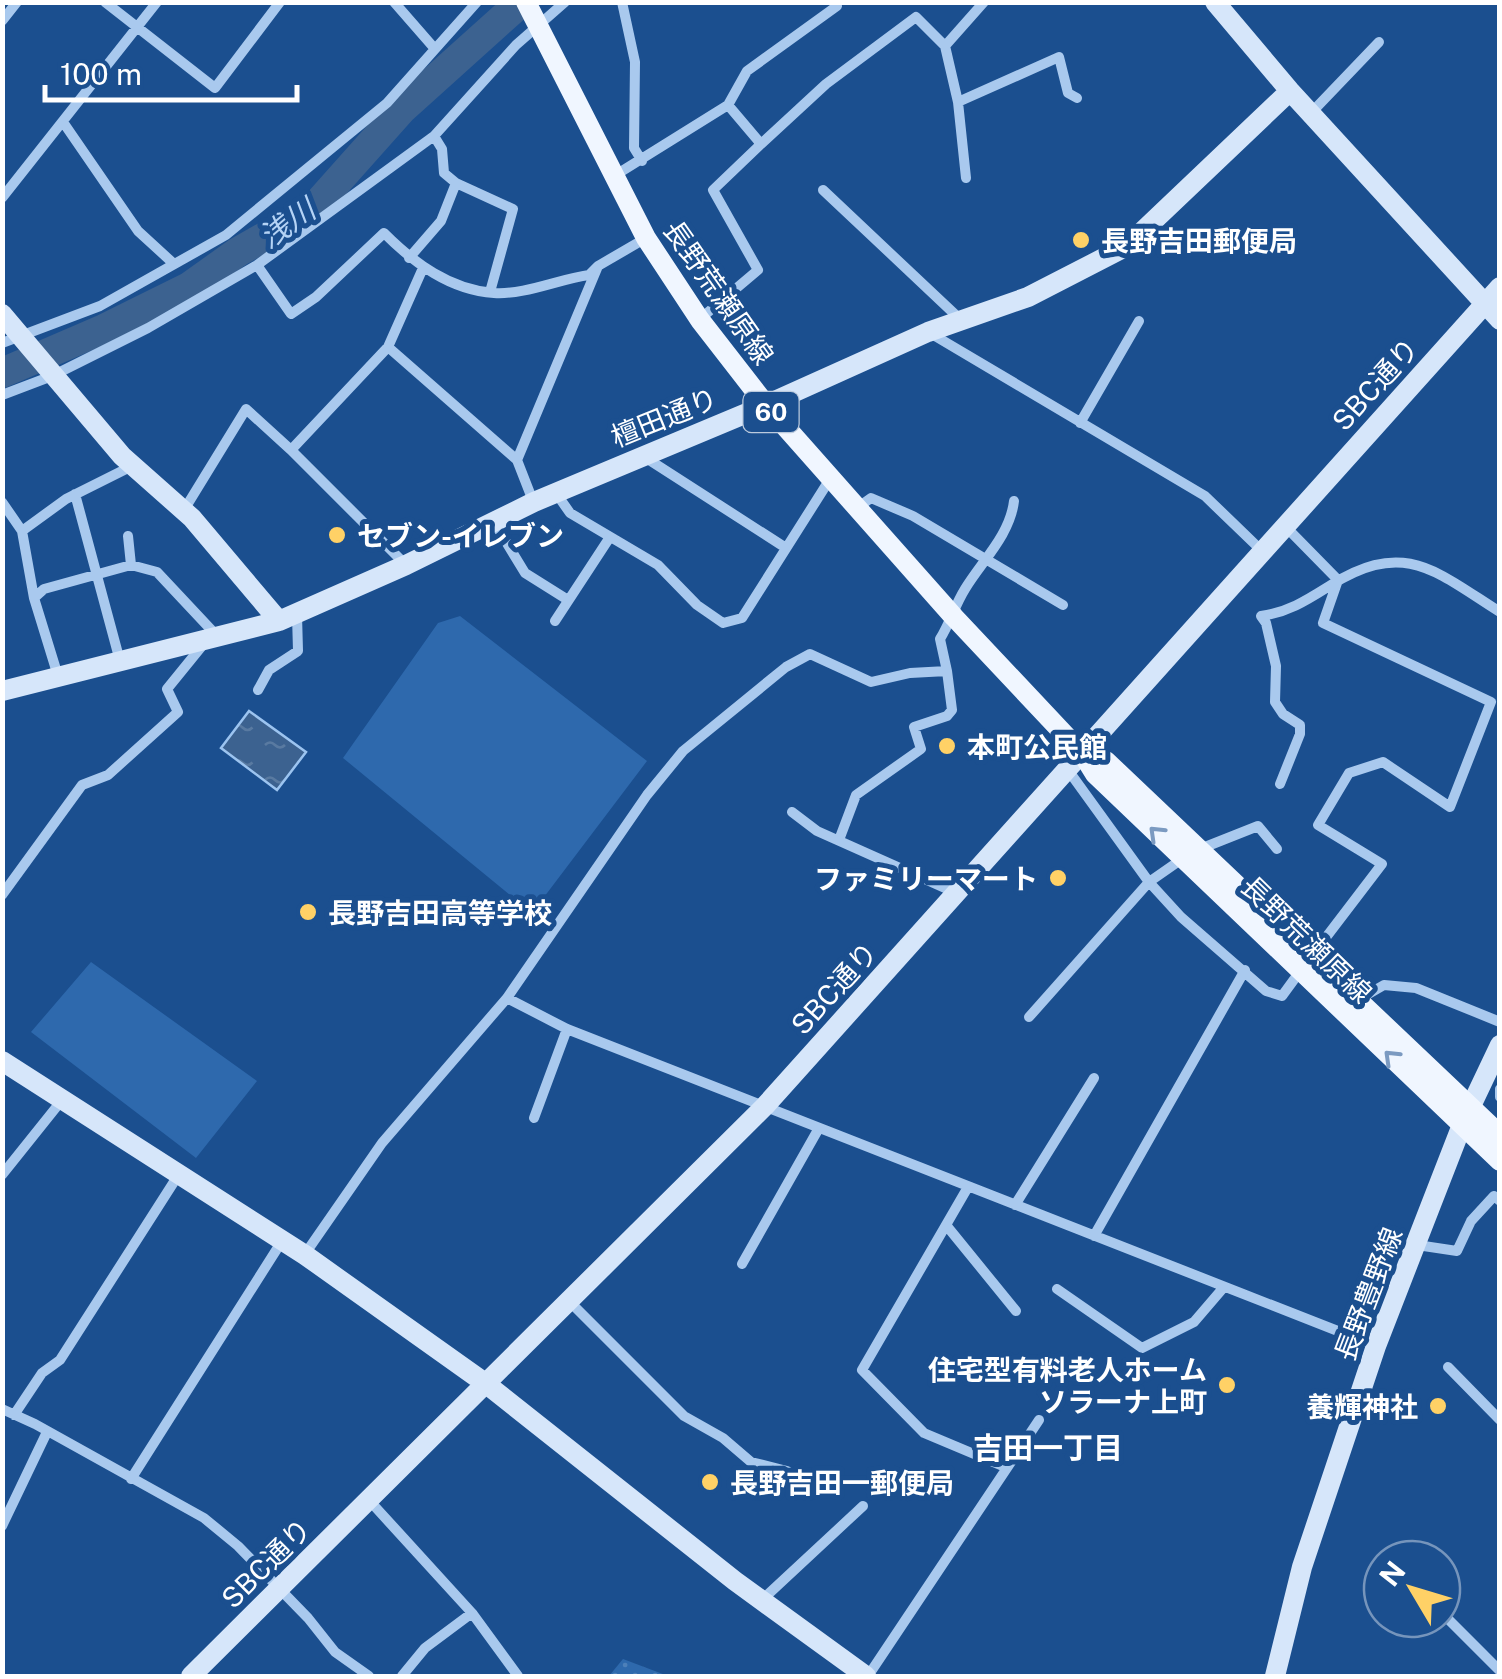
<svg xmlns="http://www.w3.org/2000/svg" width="1502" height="1679" viewBox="0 0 1502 1679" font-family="'Public Sans','Noto Sans JP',sans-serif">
	<defs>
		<pattern id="park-dots" width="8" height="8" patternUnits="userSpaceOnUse" patternTransform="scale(2.5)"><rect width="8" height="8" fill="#2e69ad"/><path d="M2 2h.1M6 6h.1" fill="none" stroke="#4d80b9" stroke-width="1.8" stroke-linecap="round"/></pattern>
		<pattern id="water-ripples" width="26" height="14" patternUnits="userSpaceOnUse" patternTransform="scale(2.5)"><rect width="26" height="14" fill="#3c6290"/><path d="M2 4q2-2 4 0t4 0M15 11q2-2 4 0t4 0" fill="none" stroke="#597aa1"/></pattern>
	</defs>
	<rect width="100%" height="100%" fill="#1b4f8f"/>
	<path fill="#2e69ad" d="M460,616L647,761L532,913L343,758L438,623Z
		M91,962L257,1081L196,1158L31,1032Z"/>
	<path fill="url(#park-dots)" d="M623,1659L668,1676H609Z"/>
	<path fill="url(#water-ripples)" stroke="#9cc4f0" stroke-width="2.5" d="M249,711L306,752L277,790L221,748Z"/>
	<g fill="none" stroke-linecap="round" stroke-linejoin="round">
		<path stroke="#3c6290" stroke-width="30" d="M2,373L104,329L189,287L238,252L312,210L402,109L521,2"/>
		<path stroke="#a9c9ee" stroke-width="10" d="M105,2L215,88L280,2
			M394,2L435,49
			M622,2L635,62L634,148L642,161
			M2,21L17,2
			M958,102L1059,57L1068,93L1077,98
			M728,105L747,71L837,6
			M1311,113L1379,42
			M63,122L138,231L174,264
			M434,136L442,149L444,173L456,183
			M761,144L826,84L916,17L945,46
			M614,176L728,105L761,144L713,190L758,270L700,319
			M966,178L958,102L945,46L984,2
			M823,190L962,321
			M2,198L157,2
			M409,258L441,221L456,183L513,209L490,292
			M257,265L291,314L316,297L384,233C414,263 450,290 494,293C525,295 559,279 589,275L598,266
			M930,333L1205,496L1262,551
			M2,343L100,306L226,235L387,103L477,2
			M388,347L423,268
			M2,395L52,376L148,328L257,265L434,136L516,45L565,2
			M1080,423L1139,321
			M643,456L786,548
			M556,493L570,513L658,565L697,605L723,623L742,618L830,479
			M75,494L120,661
			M533,501L517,460L598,266L646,238
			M2,502L22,531L34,598L58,676
			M857,508L871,498L913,516L1063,605
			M184,510L246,409L291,450
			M494,522L525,573L568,600
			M1285,526L1338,580L1323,623L1491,702L1450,807L1383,762L1349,773L1318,825L1382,864L1311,957
			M22,531L66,499L132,466
			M128,536L131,565L157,572L217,636
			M406,565L291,450L388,347L517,460
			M34,598L44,589L131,565
			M555,621L610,537
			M258,690L269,670L298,651L297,615
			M1068,770L1149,882L1181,917L1266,991L1282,996L1301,970
			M1280,784L1300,734V725L1283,714L1275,702L1276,666L1266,623L1261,616C1289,612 1307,600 1331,585C1405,539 1435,571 1500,612
			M792,812L817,831L956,893
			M839,840L856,795L921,749L914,727L947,716L952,710L947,671
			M1200,849L1258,826L1277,849
			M2,895L82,785L108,775L178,712L167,689L206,641
			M507,998L567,1029L1376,1346
			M1358,1000L1384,985L1416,988L1500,1022
			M1029,1017L1149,882L1182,859
			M1500,1089V1097
			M534,1118L567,1029
			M2,1175L62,1100
			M968,1187L862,1370L924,1433L1005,1467
			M1015,1205L1094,1078
			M946,1225L1016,1311
			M1094,1236L1245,970
			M1417,1245L1457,1251L1471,1221L1494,1196L1500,1201
			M305,1254L382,1143L507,998L647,795L683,751L786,667L810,654L871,682L910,673L947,671L940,639C950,623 955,605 965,589C982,561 1010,535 1014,501
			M742,1264L819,1128
			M1057,1289L1142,1348L1194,1322L1224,1287
			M569,1301L684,1416L723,1438L751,1462L787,1471L807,1485
			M1448,1367L1500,1420
			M2,1409L35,1424L204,1518L238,1546L308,1618L335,1652L369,1676
			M14,1415L42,1373L60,1360L179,1174
			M131,1479L282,1241
			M368,1499L472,1613L518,1676
			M2,1526L47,1432
			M763,1599L863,1506
			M1442,1613L1500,1671
			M402,1676L425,1648L472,1613
			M868,1676L1039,1420"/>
		<path stroke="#d6e6fa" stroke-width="20" d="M1215,2L1290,91L1500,320
			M2,314L122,456L192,518L279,621
			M2,691L279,621L406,565L534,502L766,405L928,332L1028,297L1127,246L1290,91
			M2,1061L305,1255L485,1383L735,1581L866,1676
			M191,1676L765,1106L1500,287
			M1275,1676L1302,1567L1376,1346L1462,1125L1500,1045"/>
		<path stroke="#f0f6ff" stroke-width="20" d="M526,2L646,238L700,320L766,405L954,617L1082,753L1095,774L1500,1161
			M1082,753L1106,761L1500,1135"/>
	</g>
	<defs><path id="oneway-chevron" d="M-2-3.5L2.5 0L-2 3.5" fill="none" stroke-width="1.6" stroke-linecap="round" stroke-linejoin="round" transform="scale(2.5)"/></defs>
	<g stroke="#7b9ac1">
		<use href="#oneway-chevron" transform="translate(1156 833) rotate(-136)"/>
		<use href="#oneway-chevron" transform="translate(1391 1057) rotate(-136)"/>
	</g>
	<g fill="#ffd166" stroke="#1b4f8f" stroke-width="4">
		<circle cx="1081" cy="240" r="10"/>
		<circle cx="337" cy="535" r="10"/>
		<circle cx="947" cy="746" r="10"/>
		<circle cx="1058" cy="878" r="10"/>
		<circle cx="308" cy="912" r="10"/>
		<circle cx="1227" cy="1385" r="10"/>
		<circle cx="1438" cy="1406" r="10"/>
		<circle cx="710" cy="1482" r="10"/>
	</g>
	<g text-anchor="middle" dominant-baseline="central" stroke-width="10" stroke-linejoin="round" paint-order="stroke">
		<rect fill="#1b4f8f" stroke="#bbcadd" stroke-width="2.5" x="743.5" y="392" width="55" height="40" rx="8"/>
		<g font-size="25" font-weight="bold" fill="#fff">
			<text x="771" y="412">60</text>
		</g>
		<g font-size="28" font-weight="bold" fill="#fff" stroke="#1b4f8f" text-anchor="start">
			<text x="1101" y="240">長野吉田郵便局</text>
			<text x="357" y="535">セブン-イレブン</text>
			<text x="967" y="746">本町公民館</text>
			<text x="1038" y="878" text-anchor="end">ファミリーマート</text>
			<text x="328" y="912">長野吉田高等学校</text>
			<text x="1207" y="1369" text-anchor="end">住宅型有料老人ホーム<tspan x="1207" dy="32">ソラーナ上町</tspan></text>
			<text x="1418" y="1406" text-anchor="end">養輝神社</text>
			<text x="730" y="1482">長野吉田一郵便局</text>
		</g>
		<g font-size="28" fill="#fff" stroke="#1b4f8f">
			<text transform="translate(719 292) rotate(55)">長野荒瀬原線</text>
			<text transform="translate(1375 384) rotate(-48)">SBC通り</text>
			<text transform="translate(664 417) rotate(-22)">檀田通り</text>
			<text transform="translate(1307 939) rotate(44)">長野荒瀬原線</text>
			<text transform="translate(834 988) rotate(-48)">SBC通り</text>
			<text transform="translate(1368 1294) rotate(-69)">長野豊野線</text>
			<text transform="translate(266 1563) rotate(-45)">SBC通り</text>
		</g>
		<g font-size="30" font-style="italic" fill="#b5d3f5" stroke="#1b4f8f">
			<text transform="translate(287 223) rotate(-35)">浅川</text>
		</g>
		<g font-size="30" font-weight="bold" fill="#fff" stroke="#1b4f8f">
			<text x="1048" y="1448">吉田一丁目</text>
		</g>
	</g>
	<rect width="1502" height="1679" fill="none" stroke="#ffffff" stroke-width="10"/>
	<g transform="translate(1412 1589) rotate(308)"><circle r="48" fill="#1b4f8f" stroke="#7695bc" stroke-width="2.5"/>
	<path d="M0-8L18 38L0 25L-18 38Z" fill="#ffd166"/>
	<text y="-15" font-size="28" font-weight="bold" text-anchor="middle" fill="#ffffff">N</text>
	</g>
	<path d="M45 85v15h252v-15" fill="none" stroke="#ffffff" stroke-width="5"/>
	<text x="60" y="85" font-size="30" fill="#ffffff" stroke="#1b4f8f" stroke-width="8" paint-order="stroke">100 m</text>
</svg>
